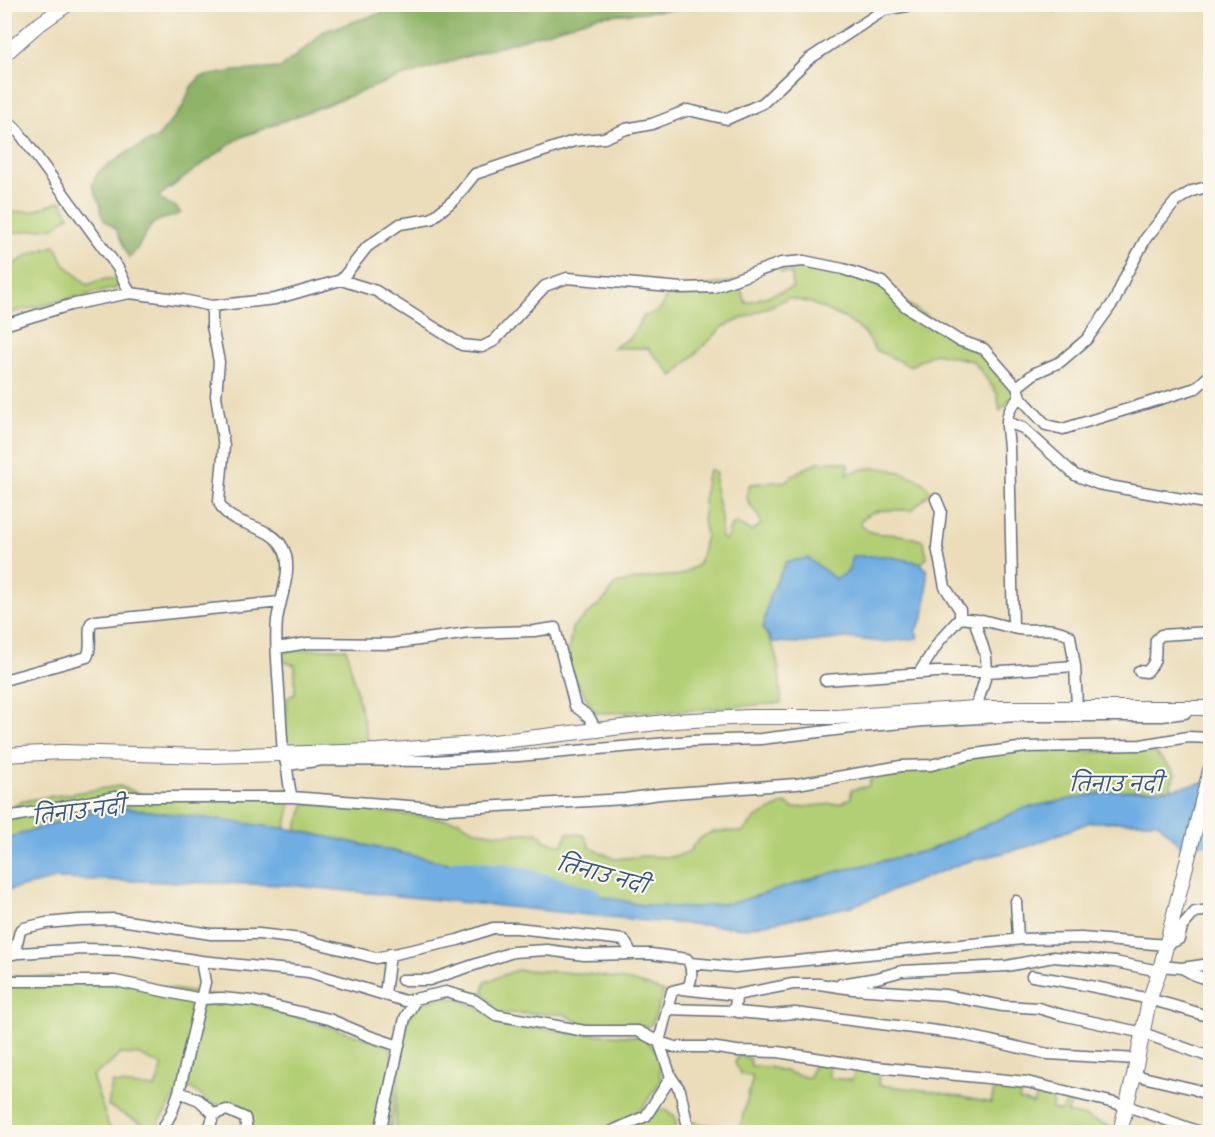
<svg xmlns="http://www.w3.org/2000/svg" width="1215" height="1137" viewBox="0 0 1215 1137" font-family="Mynerve,'Playpen Sans Deva',sans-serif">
	<rect width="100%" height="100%" fill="#fbf7ec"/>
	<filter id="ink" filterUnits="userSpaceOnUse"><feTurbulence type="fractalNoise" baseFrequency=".0167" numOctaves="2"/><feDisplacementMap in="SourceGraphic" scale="12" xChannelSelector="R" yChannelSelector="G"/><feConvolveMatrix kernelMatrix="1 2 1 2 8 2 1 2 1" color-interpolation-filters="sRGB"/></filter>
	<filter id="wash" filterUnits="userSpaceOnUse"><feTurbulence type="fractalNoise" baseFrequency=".008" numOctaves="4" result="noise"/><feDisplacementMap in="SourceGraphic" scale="24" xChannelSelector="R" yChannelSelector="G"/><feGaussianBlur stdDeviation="1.35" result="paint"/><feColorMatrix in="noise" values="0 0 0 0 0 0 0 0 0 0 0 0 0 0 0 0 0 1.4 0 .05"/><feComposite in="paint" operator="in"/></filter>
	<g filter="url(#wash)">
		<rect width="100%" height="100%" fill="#ebddba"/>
		<path fill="#b3cf75" stroke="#677f6a" stroke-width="1.5" d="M62,201L69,216L54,227L5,234V212L33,211Z
			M54,246L57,248L65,265L88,285C96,281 106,278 115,279L119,285L116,288L5,314V270L30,254Z
			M804,264L871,281L982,351L1012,385L1015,394L1000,411L997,393L973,361L935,353L910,366L875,350L865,333L846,319L811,303L789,298L723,327L673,376L648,348H613L631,337L644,316C662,312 663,308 667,291L738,281L746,303L792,288V274L780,272L782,265Z
			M838,461L846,463L849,466L847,474C855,471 862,469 871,468C888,467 924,476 931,492L912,510C896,511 868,506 860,523C867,537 887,533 900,535C908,536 916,539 924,541L927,558L921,563L886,556L848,572L836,580L808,558L763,629C780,652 780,676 781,703L679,711L595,713L567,664L572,628L607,597L615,584L645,578L681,575L699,564L706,536L703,520L704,497L706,479L710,469L716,473C713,492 717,495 720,512C722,520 721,529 721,537L723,540L727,538L730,528L736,523L752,531L761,524C758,507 740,505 750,484L786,481L798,472L818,462Z
			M346,648L370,748L294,749L286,743L287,698L295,694V665L282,661V651Z
			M1025,749L1102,752L1144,749L1157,754L1175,773L1170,789L1112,791L1025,808L929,850L835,872L736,902L690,908L642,905L296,830L305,803L460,821C479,838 514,834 538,832L545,841L563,845L567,833L584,835L591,848L615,859L644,856L670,857L688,853C703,829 716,830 742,832L757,817L785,803L793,808L842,803L851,798V790L869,786L870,780L891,769L904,771L964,762L965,757Z
			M119,786L149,797L221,801L264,789H287L290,807L285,829L109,806L5,839V811L23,801Z
			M517,970C565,972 619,973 664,992L652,1023L648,1026L617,1028L583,1025L564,1014L498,1013L483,992L485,982Z
			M4,977H125L137,983L250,1002L390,1046C394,1074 398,1105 389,1132H249L247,1119L242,1106L212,1104L191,1088L177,1094L154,1130L108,1106L112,1083L155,1088L163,1066L139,1055L120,1054L109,1065L92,1076L111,1132H5Z
			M447,996L463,1001L506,1023L575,1033L644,1037L660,1056V1082L640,1111L600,1132H395L399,1061L398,1039L415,1005Z
			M739,1054L750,1059L751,1066L769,1067L809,1078L814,1063L829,1065V1078L852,1080L855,1069H878L879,1085L931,1091L991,1103L995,1086L1021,1091L1019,1100L1033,1104L1038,1093L1053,1098L1052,1109L1061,1112L1068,1100L1072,1102L1067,1113L1086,1117L1113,1128L1112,1132H684L683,1120L739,1131L753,1077L741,1074L735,1063Z
			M663,1109L675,1116L677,1132H614L639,1116Z"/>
		<path fill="#8eb266" stroke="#547062" stroke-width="1.5" d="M409,4L725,5L598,16L389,81L239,138L159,196L160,199L176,207L181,213C172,219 158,217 151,226C142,237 140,249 129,258L116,229L104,220L101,213V206L92,185L98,172L130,151L158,137L182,108L191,87L200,77L235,71L280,68L313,42L322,32Z"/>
		<path fill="#6fade2" stroke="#456ea0" stroke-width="1.5" d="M852,556H886L921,563L927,571V591L924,617L915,631L919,638L883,642L846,638L804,643L773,642L763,629L769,597L786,562L808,558L836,579L848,572Z
			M1203,783L1210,786V843L1182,847L1157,822H1090L1027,847L963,863L853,906L746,928L649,921L288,885L56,879L5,891L4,839L109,806L290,829L642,905L690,908L736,902L835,872L929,850L1025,808L1112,791L1170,789Z"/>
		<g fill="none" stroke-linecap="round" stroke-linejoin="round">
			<path stroke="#6fade2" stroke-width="16" d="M457,867L517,874L593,896"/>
		</g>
	</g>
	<g filter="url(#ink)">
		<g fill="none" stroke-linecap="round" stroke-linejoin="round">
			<defs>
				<path id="minor" d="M1050,4H1052
					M4,117L18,131L118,268L130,293
					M341,280L376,291L462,345L482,347L494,341L545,286L567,278L682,288L714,287L781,263L804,261L843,269L882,282L905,306L958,340L984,349L1017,387L1020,397L1046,425L1063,429L1196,388L1210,375
					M212,306V326L219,362L216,396L224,446L219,501C225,527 270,522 283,548C294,568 280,598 277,620C275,638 277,657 278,675C280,701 281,727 283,753C289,768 287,782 292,797
					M4,325L70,305L130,293L183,300L212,306L275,299L341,280L367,247L400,224L431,219L455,199L475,174L574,141L604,138L626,129L652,124L688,110L727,119L763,103L809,59L884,10L918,4
					M1017,387L1035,373L1060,362L1087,339L1115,300L1125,277L1146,238L1176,201L1192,191L1210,186
					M1007,422L1023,428L1075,475L1098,484L1210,504
					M936,499L941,511L937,547L945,587L960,610V618
					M1013,628C1035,634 1047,623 1070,636L1075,666L1077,707
					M277,648L308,643L391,644L468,633L534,631L555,628L575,706L589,717L597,731
					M1139,671L1146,672C1159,661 1154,654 1156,640L1161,635L1210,632
					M919,673L940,640L960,618L977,620
					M4,680L87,657C93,646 87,634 91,623L95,621L280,602
					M825,680L936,672H987L1075,666
					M976,708L987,672L986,657L975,622L982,620L1013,628L1009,447C1007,425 1002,414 1020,397
					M288,765L323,760L431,761L518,756L691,741L761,739L860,727L924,721L1020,716H1162L1185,713
					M4,818L115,797H292L447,809L625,799L660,794L797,784L901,766L931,765L968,755L1026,747L1141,745L1188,737L1210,738
					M1016,901L1018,939
					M4,954L83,949L132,950L201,961L309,972L405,1001L446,992L474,1000L496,1015L585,1031H638L659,1042L675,1047H710L737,1051L778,1052L866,1066L1027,1082L1127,1106L1200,1132
					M14,954L20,931L24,928L46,923L79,920L114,919L211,934H259L301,939L376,958L458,940L493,928H517L624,940L632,954H651L687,959C692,966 693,979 688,987L672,991L659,1042L671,1077L646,1116L610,1132
					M690,963L735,967L1023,939L1081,938L1167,945L1179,939L1182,927L1195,912L1210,910
					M1161,966L1182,968L1210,964
					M1182,968L1195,975L1210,980
					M1032,976C1092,985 1153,998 1210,1017
					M402,980H429L513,952L547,950L584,955L632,954
					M4,981H115L201,999L222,998L253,1001L329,1019L369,1036L399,1046
					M841,984L877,978L902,971L1007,966L1053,957L1115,962L1159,971
					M682,989L736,995
					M385,994L390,954
					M667,1009L735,1011
					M1138,1059L1048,1054L960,1034L795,1013L771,1015L738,1012L735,1011L736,995L793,984H819L853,989L945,995L1003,1006L1038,1008L1062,1015L1143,1033L1210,1057
					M1134,1075L1194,1089L1210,1096
					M671,1077L680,1090L689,1132
					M179,1092L205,982L201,961
					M161,1132L172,1112L179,1092L199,1100L214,1114
					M208,1132L214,1114L227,1110L245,1118L247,1132
					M380,1132L405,1018L416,999"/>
				<path id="tertiary" d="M4,55L34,28L68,4
					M4,755L62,752L209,756L378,751L476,744L674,721L749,717H835L976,708H1210
					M1120,1132L1134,1075L1149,1001L1161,966L1210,770"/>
			</defs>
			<use href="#minor" stroke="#646c7e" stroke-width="13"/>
			<use href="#tertiary" stroke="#646c7e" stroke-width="16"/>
			<use href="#minor" stroke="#fff" stroke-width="10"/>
			<use href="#tertiary" stroke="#fff" stroke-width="14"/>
		</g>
	</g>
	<g text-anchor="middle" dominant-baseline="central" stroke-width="4.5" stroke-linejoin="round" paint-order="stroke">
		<g font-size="20" font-style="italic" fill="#345586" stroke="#fbf7ec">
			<text x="1116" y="785">तिनाउ नदी</text>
			<text transform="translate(79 813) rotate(-7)">तिनाउ नदी</text>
			<text transform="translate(602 876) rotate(15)">तिनाउ नदी</text>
		</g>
	</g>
	<rect width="1215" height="1137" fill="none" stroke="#fbf7ec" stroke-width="24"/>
</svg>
